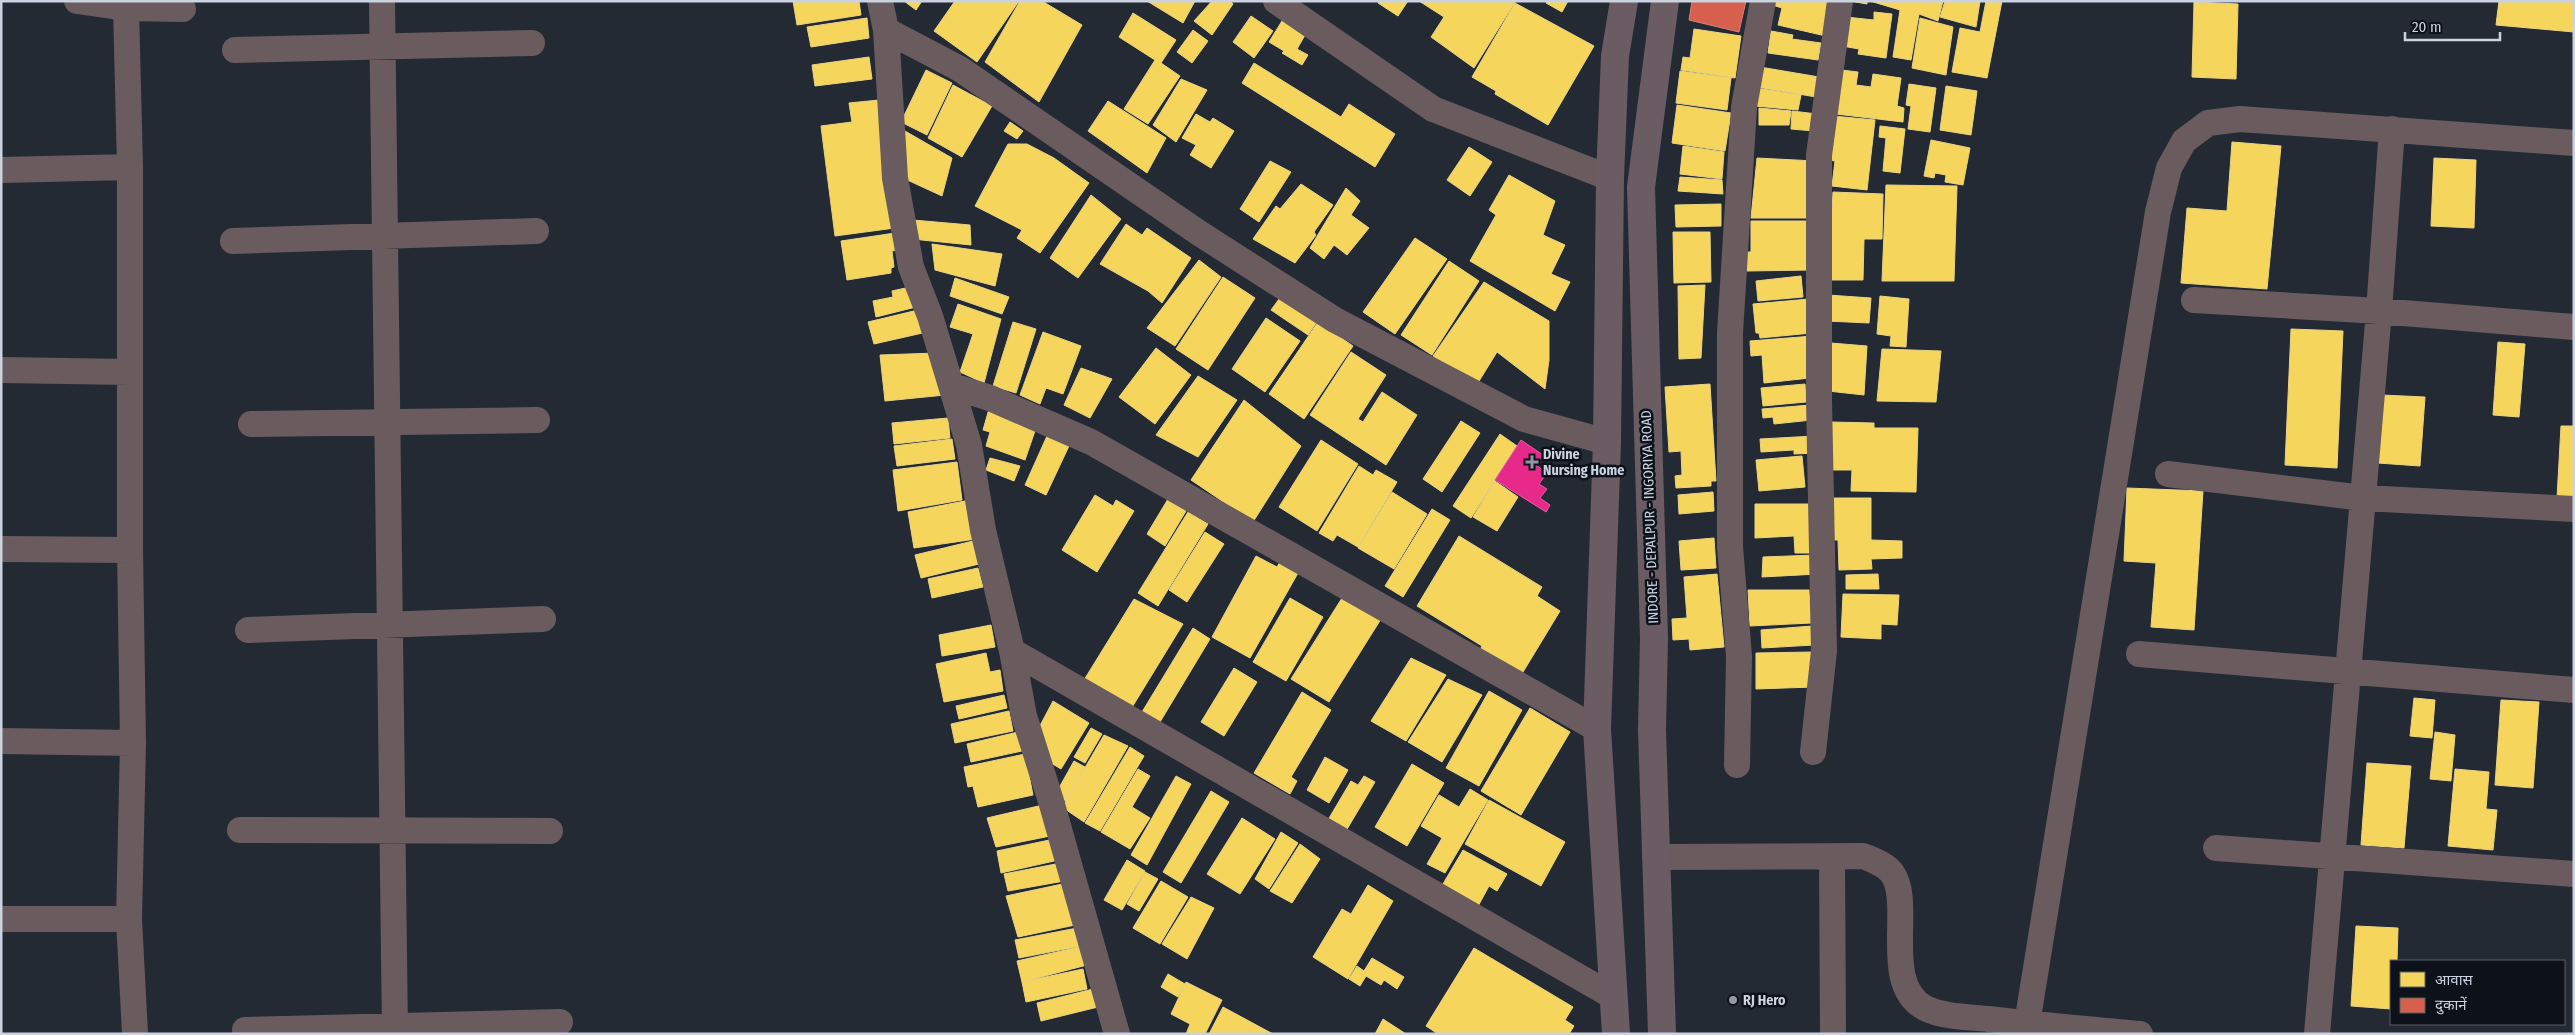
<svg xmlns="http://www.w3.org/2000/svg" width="2575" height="1035" viewBox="0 0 2575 1035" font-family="'Fira Sans Condensed','Noto Sans Devanagari',sans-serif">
	<rect width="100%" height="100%" fill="#242a34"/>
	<path fill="#f6d55c" stroke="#e9d484" d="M793,1H859L861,15L797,25Z
		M904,1H922L916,10Z
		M955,1H1019L977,62L934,31Z
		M1020,1H1042L1082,25L1039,102L985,62Z
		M1147,1H1195L1183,23Z
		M1212,1H1230L1233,4L1212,35L1194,21Z
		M1379,1H1408L1398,16L1378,3Z
		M1419,1H1514L1515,2L1474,68L1431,37L1444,17Z
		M1547,1H1568L1562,12L1546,3Z
		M1770,1H1829L1830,37L1778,25L1782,8L1769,4Z
		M1850,1H1867V4Z
		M1870,1H1943L1938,21L1919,14L1911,60L1893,57L1900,10Z
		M1945,1H1980L1976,27L1940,17Z
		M1986,1H2002L1987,78L1952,72L1960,28L1980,32Z
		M2499,1H2574V32L2496,25Z
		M2194,2L2238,4L2236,79L2192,77Z
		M1515,3L1594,46L1548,125L1495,94L1496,91L1472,77Z
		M1874,12L1892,14L1886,58L1858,54L1859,49L1842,46L1846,17L1874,20Z
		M1133,13L1176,40L1161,63L1180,76L1148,124L1124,109L1155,60L1119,37Z
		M1251,16L1273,31L1254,58L1233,42Z
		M1285,16L1308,30L1297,49L1308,55L1302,65L1282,53L1284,51L1269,42Z
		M867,18L869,38L811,47L807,27Z
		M1920,18L1953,27L1946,75L1912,68Z
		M1694,29L1741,36L1735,78L1681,70L1683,57L1690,58Z
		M1193,30L1208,41L1192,63L1177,52Z
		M1771,31L1793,35L1792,39L1821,43L1818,60L1768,53Z
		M869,57L872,79L815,86L812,65Z
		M1254,63L1341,117L1349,104L1395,134L1375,167L1242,83Z
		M1760,67L1819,77L1816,97L1757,87Z
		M926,70L952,83L927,135L901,122Z
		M1842,70L1858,72L1856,85L1871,87L1873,74L1901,78L1897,106L1904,108L1903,122L1836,114Z
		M1680,71L1731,78L1727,110L1676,103Z
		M1181,79L1207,90L1176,142L1153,125Z
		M1909,84L1936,88L1930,132L1908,129L1911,106L1906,105Z
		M953,85L992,106L962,157L928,138Z
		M1946,86L1977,91L1971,135L1940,130Z
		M1756,88L1801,95L1798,110L1755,106Z
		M879,100L895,228L835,236L821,126L852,122L849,103Z
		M1108,101L1166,138L1147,173L1088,131Z
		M1677,105L1731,113L1725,151L1672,143Z
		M1759,108L1791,111L1789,125H1759Z
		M1792,111L1817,114L1814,131L1791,129Z
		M1196,114L1210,122L1213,118L1234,131L1211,168L1190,155L1196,145L1182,138Z
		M1833,116L1875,120L1867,190L1832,186L1835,161L1828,160Z
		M1010,122L1023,131L1017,139L1004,131Z
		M1880,126L1905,129L1900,173L1883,171L1886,138L1879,137Z
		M898,127L952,158L942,196L903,178Z
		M1931,140L1970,148L1963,185L1945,182L1946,175L1935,173L1934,178L1924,176Z
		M2232,142L2281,146L2267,289L2181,283L2187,208L2227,211Z
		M1008,144H1027L1054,158L1089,183L1040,253L1017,238L1022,230L975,206Z
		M1683,146L1724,152L1722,179L1680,174Z
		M1469,147L1492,162L1470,196L1447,180Z
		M1757,158L1815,161L1811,218H1751Z
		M2434,158L2476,160L2474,228L2431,226Z
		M1270,161L1291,172L1259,222L1240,209Z
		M1509,175L1555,201L1543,235L1565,245L1551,274L1570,282L1555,311L1470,261L1496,215L1489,210Z
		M1680,177L1722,180L1723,194L1678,191Z
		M1301,184L1333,205L1314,232L1316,235L1295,263L1253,239L1276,206L1280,209Z
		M1886,185L1957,186L1954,281H1882Z
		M1346,188L1360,201L1351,215L1369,228L1347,255L1334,245L1324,259L1310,248Z
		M1833,192L1883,194L1882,239H1864L1863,280H1828Z
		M1091,195L1121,219L1078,278L1050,258Z
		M1721,204V226L1676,227L1675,205Z
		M913,220L970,225L971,245L912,239Z
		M1751,221H1809L1812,270L1747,271L1746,252H1751Z
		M1126,224L1142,235L1147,228L1191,258L1162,303L1148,291L1100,264Z
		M1673,232H1710L1711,282L1674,283Z
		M895,233L898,250L892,251L894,267L891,268V273L847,280L841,241Z
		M1415,238L1447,259L1395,334L1363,312Z
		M932,244L1002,254L995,286L935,270Z
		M1199,260L1221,277L1175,346L1147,328Z
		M1449,261L1479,281L1432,355L1401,335Z
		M1801,276L1803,297L1758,301L1756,281Z
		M1223,277L1255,298L1208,370L1176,349Z
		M955,278L1009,297L1002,314L950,296Z
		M1484,282L1549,321V360L1545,389L1497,352L1476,386L1433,356Z
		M1705,285L1701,358L1679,359L1678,286Z
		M910,287L916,307L876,317L873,301L893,297L892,291Z
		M1282,295L1318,320L1308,335L1271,310Z
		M1828,295L1871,298L1869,323L1826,321Z
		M1880,296L1909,299L1906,347L1890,346L1891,336L1877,334Z
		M1809,299L1812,333L1760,338L1759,333H1756L1753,304Z
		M958,304L1001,319L984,383L960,372L973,334L950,327Z
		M922,309L927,332L874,344L868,322Z
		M1266,318L1300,341L1265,392L1232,369Z
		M1013,322L1036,329L1016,393L993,386Z
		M1318,322L1353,346L1304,419L1269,394Z
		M2291,329L2343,331L2337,468L2285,465Z
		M1043,332L1081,346L1063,394L1046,388L1040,404L1020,395Z
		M1813,336L1810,378L1764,383L1762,355L1751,356L1750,341Z
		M2498,342L2525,344L2519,417L2493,415Z
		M1831,343L1867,346L1864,395L1828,391Z
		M1156,348L1191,375L1155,424L1119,397Z
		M1882,349L1941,351L1936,402L1877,401Z
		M1351,352L1386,375L1358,419L1363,422L1382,392L1417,415L1386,465L1310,415Z
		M936,353L945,395L885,401L880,355Z
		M1081,368L1112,379L1090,418L1064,405Z
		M1198,376L1237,400L1198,457L1156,435Z
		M1710,384L1716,481H1711V486L1676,488L1675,476L1682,475L1681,451L1669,452L1665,387Z
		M1805,384L1806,402L1763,406L1761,388Z
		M2382,395L2425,397L2420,466L2378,463Z
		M1244,400L1301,446L1253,522L1191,480Z
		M1810,405L1812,420L1774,424L1773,417L1763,418L1762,409Z
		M989,409L1036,428L1025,460L986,446L990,432L983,430Z
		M948,418L950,438L894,444L892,423Z
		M1461,421L1480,433L1442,492L1423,479Z
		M1831,422L1874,423V428H1918L1916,492L1851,491L1852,470H1831Z
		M2561,426H2574V499L2557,498Z
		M1500,434L1517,446L1471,518L1453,506Z
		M1047,436L1069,446L1046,495L1025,485Z
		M1815,436L1816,453L1794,454V450L1761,452L1760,439Z
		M952,439L955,459L897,466L894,446Z
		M1321,440L1358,464L1317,531L1279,507Z
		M1802,456L1805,487L1759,491L1756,460Z
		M990,458L1020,466L1014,481L986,470Z
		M957,462L962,500L898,511L893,470Z
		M1359,466L1373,475L1376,470L1397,482L1358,547L1337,535L1333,541L1319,533Z
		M1495,481L1518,497L1497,531L1473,517Z
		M2127,488L2203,491L2194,630L2151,627L2156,563L2124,561Z
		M1392,492L1427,514L1394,569L1358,548Z
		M1713,492L1714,511L1679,514L1678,495Z
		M1095,495L1113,506L1116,500L1134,511L1097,572L1062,550Z
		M1826,498H1871V540L1902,541V558L1871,559L1872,569L1839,570L1838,540H1827Z
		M1168,499L1186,511L1165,546L1147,534Z
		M970,500L976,539L914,548L908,512Z
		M1755,504H1809L1811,553H1795L1794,536L1755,538Z
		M1432,509L1450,520L1403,597L1385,586Z
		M1188,512L1208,524L1158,606L1138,593Z
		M1205,532L1224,544L1187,602L1169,590Z
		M1459,536L1542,587L1537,596L1560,611L1520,677L1479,652L1482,646L1417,606Z
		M1714,538L1716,568L1681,570L1679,541Z
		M973,541L979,564L921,578L915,555Z
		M1816,555L1818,574L1762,577L1763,557Z
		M1256,556L1277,567L1280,562L1298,573L1250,658L1212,637Z
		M978,568L983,587L932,598L928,579Z
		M1717,574L1724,647L1690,650L1689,639L1673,640L1672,619L1687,618L1684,577Z
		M1878,574L1879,589H1846V575Z
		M1748,590H1809L1811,623L1750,626Z
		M1843,594L1899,595L1897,625L1881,624V639L1841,637Z
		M1290,598L1323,617L1286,681L1253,662Z
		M1342,598L1381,619L1329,702L1291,679Z
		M1134,599L1183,624L1131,709L1084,680Z
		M991,625L995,647L942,656L939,635Z
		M1812,626L1814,645L1762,648L1761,630Z
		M1193,628L1210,639L1160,722L1142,712Z
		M1813,652V687L1756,689V653Z
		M986,653L990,672L1000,670L1003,691L944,702L936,664Z
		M1411,658L1446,675L1406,741L1371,721Z
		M1234,668L1257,682L1224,736L1201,722Z
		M1448,679L1482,695L1442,762L1408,742Z
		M1489,691L1522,710L1479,786L1446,768Z
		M1302,692L1331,710L1291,777L1297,781L1290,794L1254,773Z
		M1004,695L1007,708L959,719L956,706Z
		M2414,698L2435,700L2432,738L2410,736Z
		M2501,700L2539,702L2533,788L2495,785Z
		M1053,701L1089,723L1061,769L1041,757L1034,737Z
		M1530,708L1570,732L1521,815L1481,791Z
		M1009,711L1013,731L955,743L951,724Z
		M1091,728L1102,734L1085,763L1074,757Z
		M1018,732L1022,751L971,762L967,744Z
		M2435,732L2455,735L2451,781L2430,779Z
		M1104,735L1128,746L1084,822L1062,807Z
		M1130,747L1144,756L1100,831L1085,823Z
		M1025,754L1033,795L978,807L973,786L968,787L964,767Z
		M1325,757L1348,770L1329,803L1307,790Z
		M1074,761L1085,767L1066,801L1055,795Z
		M2367,763L2411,766L2404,848L2361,845Z
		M1412,764L1444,783L1407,846L1375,827Z
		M1138,769L1150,776L1132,807L1150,818L1130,849L1101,832Z
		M2455,769L2489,772L2486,809L2497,810L2493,850L2448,846Z
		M1176,776L1191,784L1147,865L1131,855Z
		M1364,776L1375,782L1343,836L1325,825L1351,781L1358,785Z
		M1470,789L1488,800L1445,873L1427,864L1442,838L1421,826L1439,795L1459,807Z
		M1211,791L1229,802L1181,883L1163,872Z
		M1489,800L1565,842L1541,886L1465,844Z
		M1047,804L1055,835L996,847L987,818Z
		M1242,818L1275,839L1240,894L1207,874Z
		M1281,832L1298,843L1269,889L1255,879Z
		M1059,838L1063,859L1001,873L997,851Z
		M1300,844L1320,859L1292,903L1270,891Z
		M1463,850L1507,874L1497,891L1489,886L1476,910L1440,889Z
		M1127,860L1145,871L1122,910L1104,900Z
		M1066,862L1070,880L1008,891L1004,874Z
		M1145,872L1158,879L1139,911L1127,904Z
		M1161,881L1188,897L1160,944L1133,928Z
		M1067,883L1080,924L1018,937L1006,896Z
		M1368,885L1393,901L1348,979L1313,957L1342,909L1351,914Z
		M1191,897L1214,908L1187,959L1162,944Z
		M2356,926L2398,928L2397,961H2391V1009L2351,1006Z
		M1077,928L1081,946L1019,958L1015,940Z
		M1079,947L1087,965L1022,982L1017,961Z
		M1474,948L1573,1007L1565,1020L1574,1026L1569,1034H1438L1426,1026Z
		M1372,958L1404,977L1397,989L1384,980L1381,985L1366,976L1360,986L1349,979L1357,966L1364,971Z
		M1083,969L1087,989L1026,1002L1022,982Z
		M1168,974L1185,984L1178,997L1161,987Z
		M1186,982L1222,1000L1205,1034H1186L1190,1024L1171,1014Z
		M1093,989L1098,1007L1041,1021L1037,1003Z
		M1223,1007L1273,1034H1209Z
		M1383,1019L1406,1034H1375Z"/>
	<path fill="#d6604d" stroke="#d38279" d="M1692,1H1746L1739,32L1689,20Z"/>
	<path fill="#e7298a" stroke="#df5ca4" d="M1521,440L1543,455L1536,465L1547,473L1539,484L1547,489L1540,498L1550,505L1546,512L1495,480Z"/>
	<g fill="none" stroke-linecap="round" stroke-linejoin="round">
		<path stroke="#6a5b5e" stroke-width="26" d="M77,1L126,8L183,9
			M382,1L395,1034
			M880,1L886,30L895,178L911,267L930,316L969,445L983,530L1012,651L1024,716L1051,801L1117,1034
			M1276,1L1433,109L1610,178
			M126,8L130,167V550L133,743L129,919L135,1034
			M886,30L960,69L1199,233L1335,320L1524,419L1607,442
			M235,50L532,43
			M1,170L130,167
			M233,241L536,231
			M2194,300L2379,311L2574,327
			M1,370L130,372
			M952,386L990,398L1091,442L1597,729
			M251,424L537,420
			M2168,474L2363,498L2574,509
			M1,549L130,550
			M248,630L543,619
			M1012,651L1614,997
			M2139,654L2574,690
			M1,741L133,743
			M1813,752L1824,651L1819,400V155L1840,1
			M1737,765L1739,656L1730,547V333L1744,107L1763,1
			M240,830L550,831
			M2216,848L2574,874
			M1655,857L1863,856C1873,860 1885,864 1892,873C1914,903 1880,984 1925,1008C1943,1017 1969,1017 1988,1019C2039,1025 2089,1029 2140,1034
			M1832,857L1833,1034
			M1,919H129
			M2027,1024L2158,212L2169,168L2184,141L2208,123L2240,119L2574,143
			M245,1030L560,1022
			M2317,1034L2379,311L2392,129"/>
		<path stroke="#6a5c62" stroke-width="28" d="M1616,1034L1597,729L1607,442L1610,178L1615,56L1624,1
			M1662,1034L1652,730L1654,638L1641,187L1665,1"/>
	</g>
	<g fill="#9198a4" stroke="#0c111a" stroke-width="2">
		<path d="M1529.5 454.5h5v5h5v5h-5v5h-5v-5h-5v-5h5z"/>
		<circle cx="1733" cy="1000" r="5"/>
	</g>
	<g text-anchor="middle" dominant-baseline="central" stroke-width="5" stroke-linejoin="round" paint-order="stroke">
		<g font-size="14" font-weight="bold" fill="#ccd3e0" stroke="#0c111a" text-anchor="start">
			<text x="1543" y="454">Divine<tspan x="1543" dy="16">Nursing Home</tspan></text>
			<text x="1743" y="1000">RJ Hero</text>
		</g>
		<g font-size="14" fill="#ccd3e0" stroke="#0c111a">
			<text transform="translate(1650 517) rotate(-92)">INDORE - DEPALPUR - INGORIYA ROAD</text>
		</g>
	</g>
	<rect width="2575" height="1035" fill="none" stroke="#ccd3e0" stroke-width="5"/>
	<rect x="2390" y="960" width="175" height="65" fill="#0c111a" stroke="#595f69"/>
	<rect x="2400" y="972" width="25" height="15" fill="#f6d55c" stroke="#595f69"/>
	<text x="2435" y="985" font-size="15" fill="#ccd3e0">आवास</text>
	<rect x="2400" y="998" width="25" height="15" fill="#d6604d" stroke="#595f69"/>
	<text x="2435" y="1010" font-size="15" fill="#ccd3e0">दुकानें</text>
	<path d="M2405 32v8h95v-8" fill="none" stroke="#ccd3e0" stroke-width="2.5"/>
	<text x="2412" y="32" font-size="15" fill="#ccd3e0" stroke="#0c111a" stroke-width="4" paint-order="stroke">20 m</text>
</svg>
